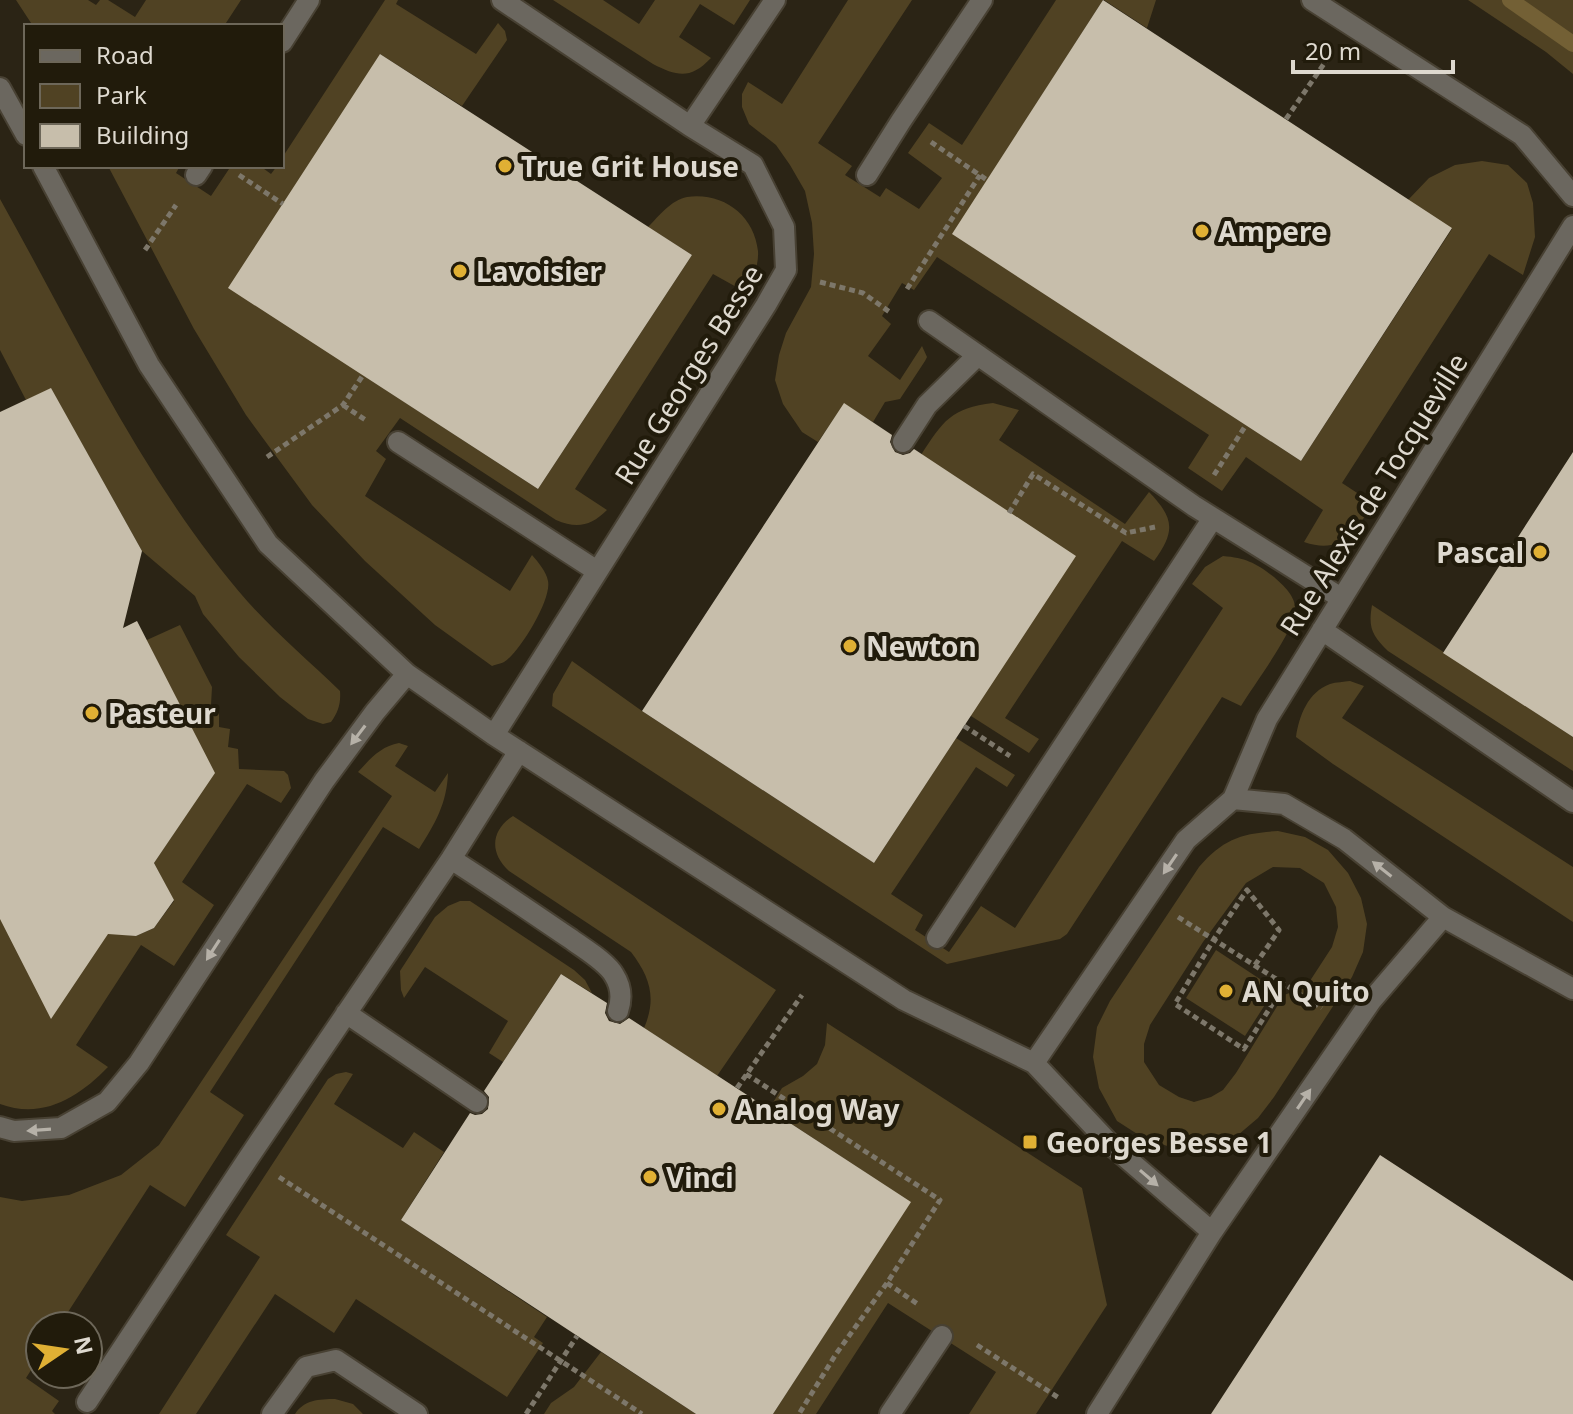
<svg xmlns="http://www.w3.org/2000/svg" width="1573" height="1414" viewBox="0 0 1573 1414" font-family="'Noto Sans',sans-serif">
	<rect width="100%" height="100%" fill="#2b2415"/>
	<path fill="#504223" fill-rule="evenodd" d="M16,0H88L96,5L100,0H108L135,17L146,0H241L224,26H33Z
		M385,0H398L396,4L476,54L498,23L505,31L507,40L462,106L380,54L363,375L538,489L692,255L648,227C659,216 671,200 687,197C723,192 754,215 758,251C759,265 752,280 749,294L713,274L575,489L607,510C591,526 577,529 556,520L400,418L376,451L386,459L365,496L510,591L532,555C538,562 546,571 548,581C552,599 519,653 504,662C502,663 495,665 492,666L435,625L365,561L312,505L246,415L194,329L108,166H180L176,173L211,196L231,166H260L271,174L277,166H282V158Z
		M553,0H603L639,24L655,0H750L734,25L700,4L679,37L711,58C691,79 678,77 653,64Z
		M848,0H912L818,143L852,166L845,175L880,197L886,188L919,209L942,178L908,153L929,123L962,145L1056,0H1103L953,234L1301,461L1452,229L1408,200L1429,178L1455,165L1482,161L1508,165L1527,183L1533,203L1535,237L1523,275L1489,254L1342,483L1374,504C1353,532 1342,555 1304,542L1323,510L1246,457L1222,491L1188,468L1209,435L937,257L914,290L902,283L882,316L891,324L868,356L900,380L922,346L927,357L925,361L900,399L885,402L873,422L844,404L818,442L802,432L783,404L775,380L779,355L786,333L811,287L814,254L812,223L805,191L790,165L776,145L749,124L742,107V94L748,82L782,104Z
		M1104,0H1156L1147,28Z
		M1468,0H1573V74L1546,52Z
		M0,199C77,336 144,483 248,602C276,633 309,661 340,691C341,704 338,712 331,722L323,724L308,719L280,697L239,657L203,614L195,596L142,551L51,389L26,400L0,350Z
		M993,403L1019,410L999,440L1125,524L1149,492C1174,518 1176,531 1154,561L1122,541L1005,718L1039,739L1029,753L971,716L921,455C943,421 951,408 993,403Z
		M1223,556C1246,558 1256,563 1274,577C1285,587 1297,597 1295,613C1292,634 1253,686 1241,706L1222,697L1067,934L1060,939L947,964L552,706L553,694L572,661L642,711L874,863L956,738L1015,775L1007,787L976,767L891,894L923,915L915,930L949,952L981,906L1015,928L1223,608L1192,584L1205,567Z
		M1372,605L1573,737V771L1388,651C1372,635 1368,628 1372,605Z
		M180,625L212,687L211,705L219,707V727L230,729L228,747L238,749L239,769L284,771L288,775L291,788L281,803L247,784L182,882L214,905L174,966L141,945L76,1045L108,1067C79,1097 43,1120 0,1104V919L136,936L154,928L174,901L154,863L214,773L151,649L138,644Z
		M1350,681L1364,686L1342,718L1573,867V922L1333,764L1296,737C1299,716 1308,692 1330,684C1336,682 1344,682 1350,681Z
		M399,743L408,746L395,766L435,792L448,773C447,803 435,824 419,849L383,827L210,1092L244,1115L185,1207L150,1185L59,1326H40V1356L26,1378L59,1401L52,1411L55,1414H0V1197L22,1201L69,1195L121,1175L159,1145L392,796L358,772C370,759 381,746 399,743Z
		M513,816L776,990L717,1076L644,1028C657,998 650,977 631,952L509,871C489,853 491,830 513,816Z
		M1278,831L1305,837L1328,850L1348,873L1361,898L1367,924L1363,952L1352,977L1274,1097L1258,1118L1238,1135L1211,1146L1177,1149L1145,1139L1117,1121L1099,1088L1093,1057L1097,1027L1110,1001L1199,867C1223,839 1242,833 1278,831ZM1273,867L1300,868L1324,883L1336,907L1338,927L1332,947L1306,987L1284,995L1236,1073L1223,1090L1211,1097L1194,1102L1179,1097L1159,1085L1144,1062V1044L1150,1025L1203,942L1246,883Z
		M460,901H470L574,970L585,980L592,993L561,974L503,1062L489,1053L508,1021L425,967L404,998L401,990L400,971L435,917L448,906Z
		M1216,950L1275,989L1245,1036L1186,998Z
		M827,1023L1082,1188L1107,1305L1036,1414H969L996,1372L888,1303L816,1414H773L910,1202L769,1109L782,1088L803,1076L817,1064L825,1045Z
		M346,1072L353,1074L334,1104L403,1148L414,1132L444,1152L401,1220L547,1317L534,1337L543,1343L507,1397L356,1299L334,1333L275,1294L196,1414H159L260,1257L226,1235L328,1079L336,1074Z
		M601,1352L696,1414H544L551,1403L574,1387Z
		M335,1399L353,1404L363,1414H295C304,1400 319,1399 335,1399Z"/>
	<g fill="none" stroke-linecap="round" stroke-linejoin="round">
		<path stroke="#736035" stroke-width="16" d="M1510,0L1573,44"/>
	</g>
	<path fill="#c7beab" d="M1103,0L1452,228L1301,461L952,234Z
		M380,54L692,255L538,489L228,288Z
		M51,388L142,551L123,628L137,621L215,773L154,863L174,900L154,928L136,936L108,934L51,1019L0,919V412Z
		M844,403L892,435L890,442L895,452L903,455L910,453L914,449L1076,556L874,863L642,711Z
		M1573,452V737L1443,653Z
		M561,974L607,1003L605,1013L609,1021L620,1024L629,1018L911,1202L773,1414H696L401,1220L470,1113L475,1115L482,1114L488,1109L489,1097L484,1091Z
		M1380,1155L1573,1281V1414H1211Z"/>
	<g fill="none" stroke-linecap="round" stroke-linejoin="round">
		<defs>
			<path id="minor" d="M1312,0L1522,135L1573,196
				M282,42L309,0
				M0,88L26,135
				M690,126L775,0
				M43,166L149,365L268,544L407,674L494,735L904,1000L1034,1063L1110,1144L1212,1232
				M196,175L202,166
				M867,175L901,121L982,0
				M929,321L1194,506L1341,598
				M398,442L597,571
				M903,442L927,405L978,355
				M1322,630L1573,802
				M494,735L766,305L786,270L784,227L753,165L690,126L502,0
				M1233,799L1267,719L1573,226
				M451,859C492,885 531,912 571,939C583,948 607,962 614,975C621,986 622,999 618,1011
				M937,938L1213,518
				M346,1013L477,1102
				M1034,1063L1186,840L1233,799L1284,804L1344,839L1443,917L1573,989
				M0,1127L14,1131L61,1128L107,1102L139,1063L324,781L375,712L407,674
				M87,1402L249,1157L451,859L519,751
				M272,1414L306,1367L336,1360L417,1414
				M890,1414L942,1336
				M1097,1414L1212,1232L1371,1001L1443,917"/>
		</defs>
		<use href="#minor" stroke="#484133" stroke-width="24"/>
		<path stroke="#7d776a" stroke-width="5" stroke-dasharray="6 4" stroke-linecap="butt" d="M1286,119L1330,55
			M931,142L987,180
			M239,175L283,204
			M145,250L176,205
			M820,282L863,293L891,313
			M907,289L980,175
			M343,405L367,421
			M267,457L343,405L363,375
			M1214,475L1246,425
			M1009,513L1033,474L1126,533L1155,527
			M964,726L1010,756
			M1178,917L1322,1008
			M1255,965L1279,930L1247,890L1214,939L1175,1004L1244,1049L1285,984
			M746,1074L940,1200L887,1283L836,1354L799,1414
			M737,1088L802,995
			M279,1177L642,1414
			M887,1283L919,1305
			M977,1345L1059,1398
			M526,1414L577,1336"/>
		<use href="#minor" stroke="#6b675f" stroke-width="20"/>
	</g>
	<defs><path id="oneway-solid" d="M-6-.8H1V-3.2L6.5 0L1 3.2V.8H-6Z" transform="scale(2)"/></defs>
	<g fill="#b6b1a8">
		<use href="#oneway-solid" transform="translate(358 735) rotate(127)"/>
		<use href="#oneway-solid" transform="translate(1170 864) rotate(124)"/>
		<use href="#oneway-solid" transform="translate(1382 869) rotate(-142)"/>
		<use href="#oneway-solid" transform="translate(213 950) rotate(123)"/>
		<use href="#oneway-solid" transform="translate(1304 1099) rotate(-56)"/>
		<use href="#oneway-solid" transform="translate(39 1130) rotate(176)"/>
		<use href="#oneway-solid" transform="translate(1149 1178) rotate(41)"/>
	</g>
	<g fill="#e0b034" stroke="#211b0b" stroke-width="3">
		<circle cx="505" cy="166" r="8"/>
		<circle cx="1202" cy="231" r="8"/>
		<circle cx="460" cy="271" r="8"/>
		<circle cx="1540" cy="552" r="8"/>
		<circle cx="850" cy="646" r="8"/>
		<circle cx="92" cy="713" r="8"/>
		<circle cx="1226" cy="991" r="8"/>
		<circle cx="719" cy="1109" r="8"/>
		<rect x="1022" y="1134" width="16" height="16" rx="4"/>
		<circle cx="650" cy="1177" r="8"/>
	</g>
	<g text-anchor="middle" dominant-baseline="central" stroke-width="8" stroke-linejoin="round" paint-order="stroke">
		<g font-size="28" font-weight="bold" fill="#ded9cf" stroke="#211b0b" text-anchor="start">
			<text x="521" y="166">True Grit House</text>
			<text x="1218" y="231">Ampere</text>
			<text x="476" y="271">Lavoisier</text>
			<text x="1524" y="552" text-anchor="end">Pascal</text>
			<text x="866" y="646">Newton</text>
			<text x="108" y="713">Pasteur</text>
			<text x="1242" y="991">AN Quito</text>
			<text x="735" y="1109">Analog Way</text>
			<text x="1046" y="1142">Georges Besse 1</text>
			<text x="666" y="1177">Vinci</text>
		</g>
		<g font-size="28" fill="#ded9cf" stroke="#211b0b">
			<text transform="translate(688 374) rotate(-58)">Rue Georges Besse</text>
			<text transform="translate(1373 494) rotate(-58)">Rue Alexis de Tocqueville</text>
		</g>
	</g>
	<rect x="24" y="24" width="260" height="144" fill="#211b0b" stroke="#6d6759" stroke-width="2"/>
	<rect x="40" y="50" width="40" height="12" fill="#6b675f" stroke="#6d6759" stroke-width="2"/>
	<text x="96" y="64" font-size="24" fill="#ded9cf">Road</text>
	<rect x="40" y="84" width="40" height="24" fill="#504223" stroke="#6d6759" stroke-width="2"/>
	<text x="96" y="104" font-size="24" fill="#ded9cf">Park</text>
	<rect x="40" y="124" width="40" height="24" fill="#c7beab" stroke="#6d6759" stroke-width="2"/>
	<text x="96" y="144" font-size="24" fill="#ded9cf">Building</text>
	<g transform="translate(64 1350) rotate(77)"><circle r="38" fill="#211b0b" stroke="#6d6759" stroke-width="2"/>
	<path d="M0-6L14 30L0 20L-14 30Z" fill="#e0b034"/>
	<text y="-12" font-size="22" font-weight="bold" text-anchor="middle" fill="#ded9cf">N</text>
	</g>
	<path d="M1293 60v12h160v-12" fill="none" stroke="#ded9cf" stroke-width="4"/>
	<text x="1305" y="60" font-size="24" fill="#ded9cf" stroke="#211b0b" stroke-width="6" paint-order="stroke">20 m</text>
</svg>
